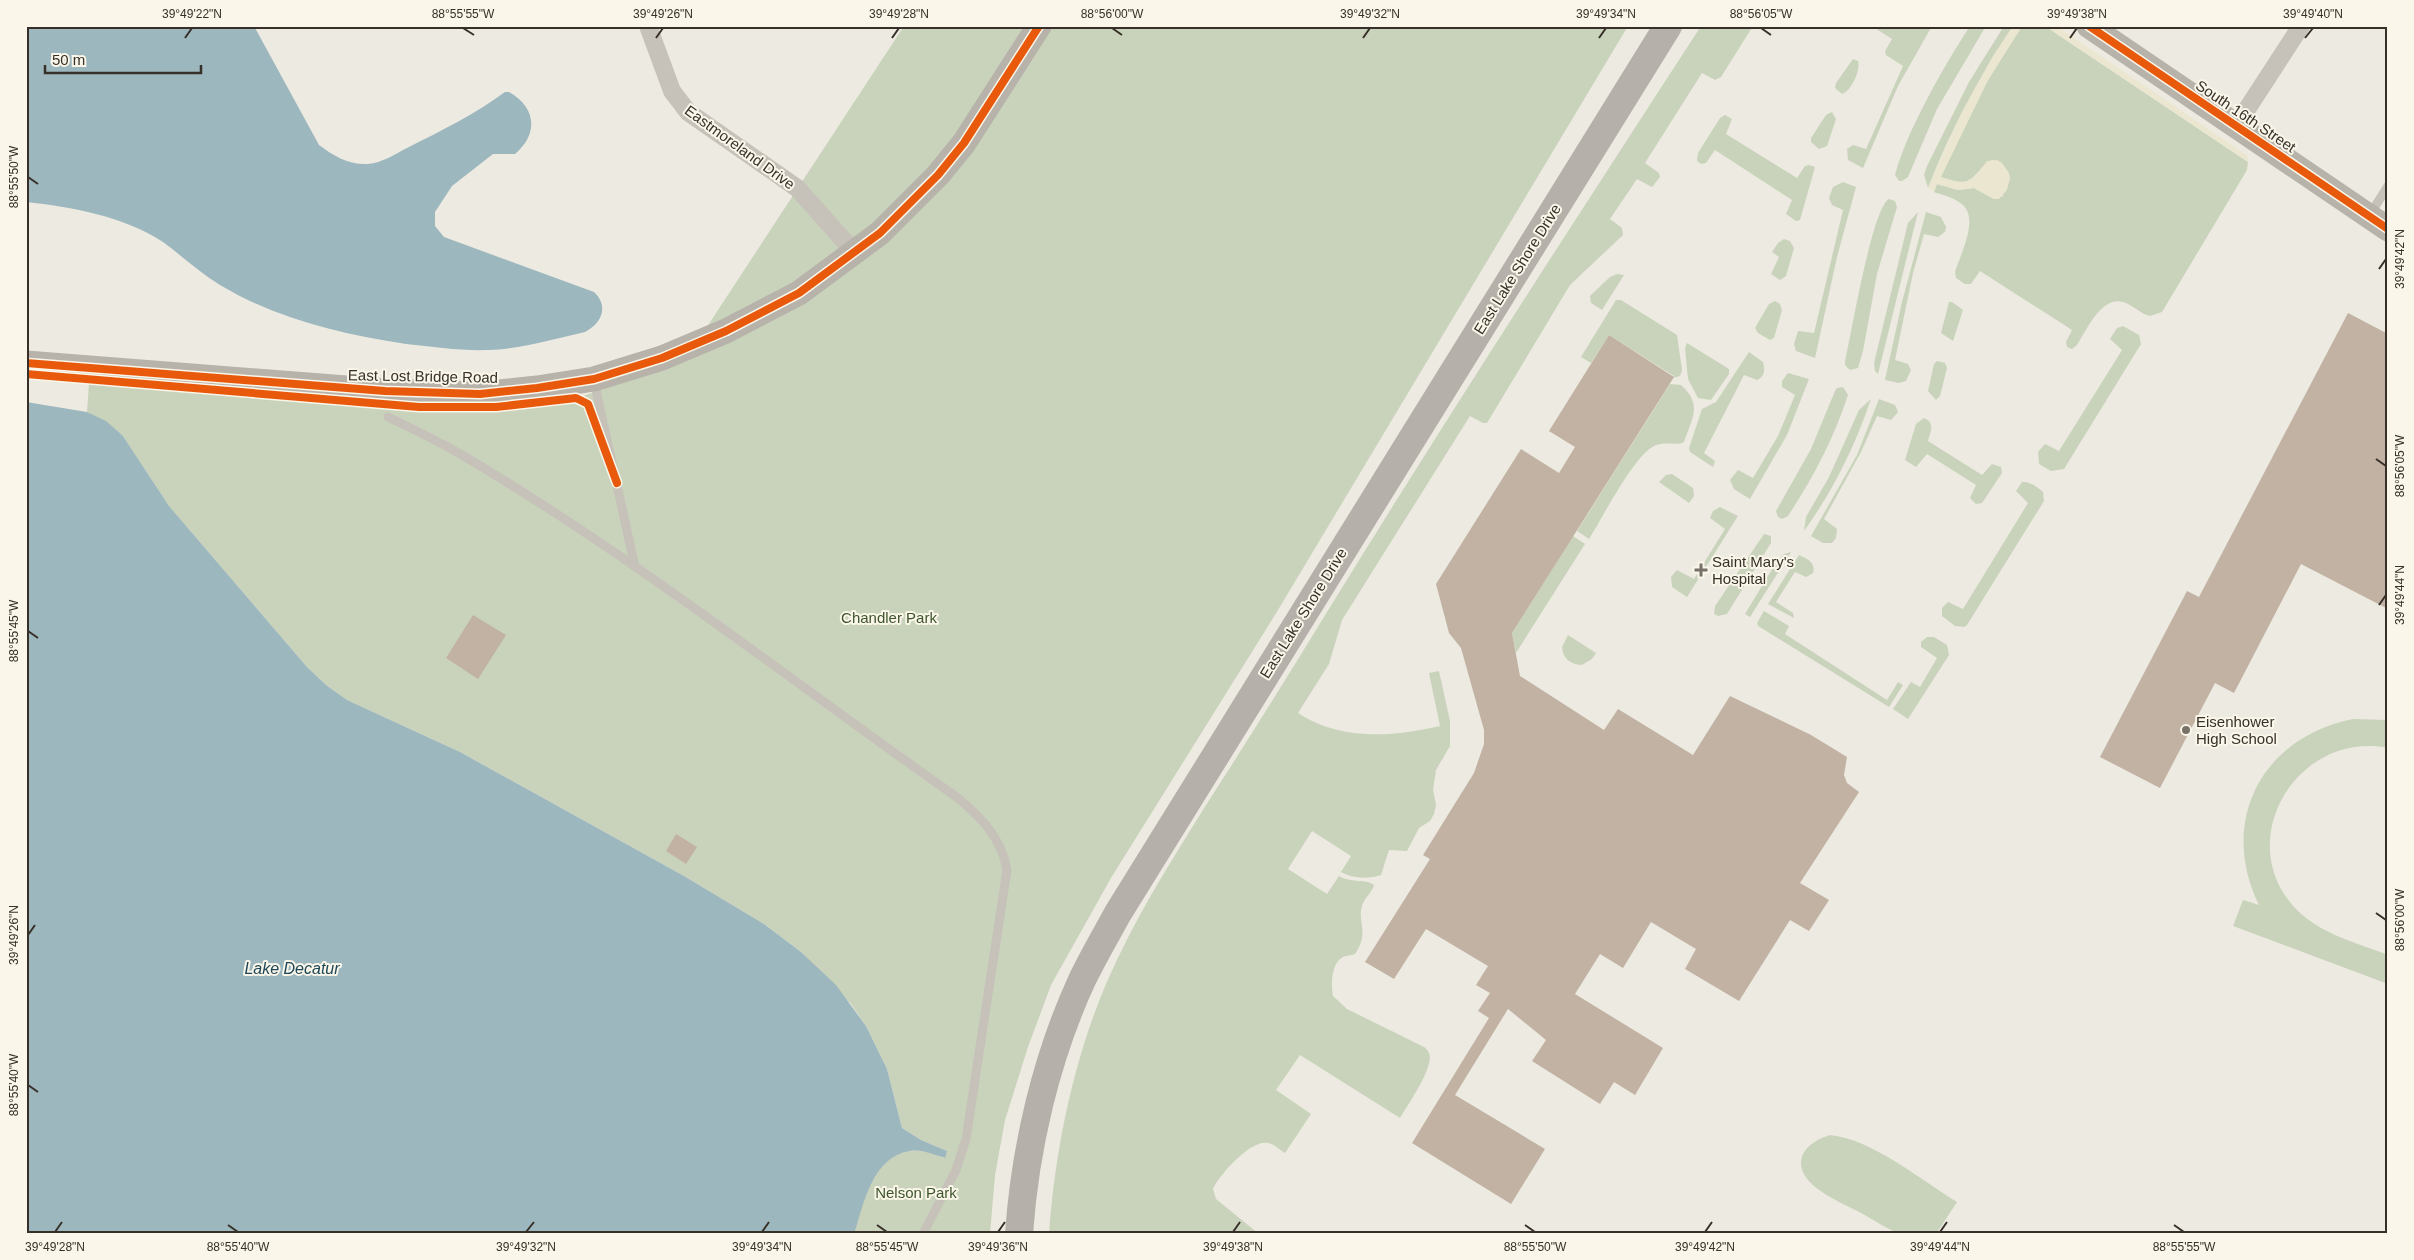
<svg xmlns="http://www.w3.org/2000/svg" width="2414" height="1260" viewBox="0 0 2414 1260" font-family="Arial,sans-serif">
	<rect width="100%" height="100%" fill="#edeae1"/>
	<path fill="#c9d3bb" d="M904,26H1628L1278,610L1111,878L1051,985L1028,1047L1005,1120L995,1175L990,1234H854C863,1203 872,1157 910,1151C921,1149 934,1154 944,1158L947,1151L921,1140L902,1128L887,1069L866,1026L851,1004L801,952L764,924L684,876L460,752L347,700L326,685L307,667L169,506L123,436L87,412L89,383L432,411H492L565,402L684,362Z
		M1701,26H1753L1721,77L1715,80L1702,73L1645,163L1659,173L1660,177L1652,187L1637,179L1610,219L1622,228L1623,235L1570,285L1487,423H1483L1470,416L1342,620L1329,664L1298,713C1341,741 1392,737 1440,726L1429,673L1439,671L1450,721V746L1436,770L1433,790L1436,805L1434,814L1430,821L1419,828L1407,851L1389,850L1381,875C1368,879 1353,879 1341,872L1351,856L1312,831L1288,869L1327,894L1339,876C1350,883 1368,879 1374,885C1372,893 1364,898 1362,906C1357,924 1370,931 1355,954C1350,956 1347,955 1343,957C1331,963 1331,985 1333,996L1347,1009L1424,1047C1425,1047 1429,1052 1429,1053C1435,1066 1407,1106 1400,1118L1300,1055L1276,1090L1311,1114L1285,1153C1280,1150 1274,1144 1268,1143C1251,1139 1219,1175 1213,1189L1216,1199L1259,1234H1049C1055,1150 1073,1062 1106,984C1134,919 1171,861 1208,802C1246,743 1283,684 1319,625C1443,423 1572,225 1701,26Z
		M1872,26H1932L1898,86L1863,168L1848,160L1847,149L1853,145L1866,149L1903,66L1886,55L1885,51L1892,39Z
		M1970,26H1986L1937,109L1908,177L1902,181H1899L1895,175C1907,130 1944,66 1970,26Z
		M2004,26H2013C1979,77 1950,131 1928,188L1924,175L1927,166L1969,82Z
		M2022,26H2045L2248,162L2247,170L2162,312L2150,316C2141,314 2135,307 2126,303C2102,293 2087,330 2077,345L2072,349L2067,347L2066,342L2072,330L1980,271L1971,284H1965L1956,278L1955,272C1960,255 1979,220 1963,205C1955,198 1943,195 1934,192L1937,184L1958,190L1974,188L1994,199L2003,196L2002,163L1992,160C1968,177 1975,189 1940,177L1988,80Z
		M1853,59L1858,61C1861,70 1851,92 1842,94L1835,88L1836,83Z
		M1832,112L1836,119L1827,146L1819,149L1811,142V138L1826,115Z
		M1725,115L1732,119L1726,134L1797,178L1805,166L1809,165L1815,167L1800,220L1796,221L1786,214L1792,200L1715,150L1706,163L1701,164L1697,161L1698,153L1720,118Z
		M1843,182L1856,187L1837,257L1815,358L1796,351L1794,344L1798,331L1814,333L1843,210L1832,205L1829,198L1833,187Z
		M1889,199L1895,201L1897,207L1877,274L1863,351L1858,368L1850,370L1845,365V361C1851,336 1872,208 1889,199Z
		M1918,212L1878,374L1875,371L1874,363L1908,223Z
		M1926,212L1941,217L1946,227L1945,232L1938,237L1924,234L1913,273L1895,360L1908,364L1911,370L1906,381L1899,383L1885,380L1902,302Z
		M1784,239L1790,241L1794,248L1786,276L1780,280L1771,274L1779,257L1772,252L1778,243Z
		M1617,274L1624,275L1602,310L1591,303L1590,296L1610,277Z
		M1616,300H1621L1677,335L1682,370L1680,376L1673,378L1674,376L1609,335L1591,363L1581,357Z
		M1775,301L1780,304L1782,310L1774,338L1770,340L1758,333L1755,328L1769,304Z
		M1949,302H1952L1963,310L1953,341L1941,333Z
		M2123,326L2139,335L2141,344L2064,469L2051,471L2039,464L2038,452L2045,444L2059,451L2122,350L2110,339L2117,328Z
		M1687,343L1729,369V374L1711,400L1698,398L1688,379L1685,348Z
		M1749,352L1763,362C1765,369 1765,377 1757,380L1744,375L1704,453L1715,461L1713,467L1690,452L1689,448L1702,409L1716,402Z
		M1937,361L1945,363L1947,368L1940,396L1936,400L1928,391L1934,364Z
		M1788,373L1809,379L1787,435L1750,499L1734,489L1730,480L1738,470L1753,478L1778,436L1795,395L1782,387V381Z
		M1670,384L1681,385C1703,405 1692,418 1684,442C1678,446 1664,441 1654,446C1633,457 1603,517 1589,539L1577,531Z
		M1843,387L1848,395C1834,438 1813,478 1788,516L1782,519L1778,517L1776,511L1811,449L1835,391L1837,388Z
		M1871,399C1855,446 1833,491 1804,531L1806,517L1829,477L1859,410Z
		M1879,399L1895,405L1898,412L1891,420L1877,416L1861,452L1824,519L1837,529L1836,538L1832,543H1823L1811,536L1857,455Z
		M1924,418C1936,423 1930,432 1928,441L1982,475L1992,464L2001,467L2002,473L1982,503L1976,504L1970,498L1976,485L1927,454L1916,467L1905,460L1916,424Z
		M1672,474L1693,488L1694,496L1689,503L1659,482L1666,475Z
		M2022,482C2030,481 2037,487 2043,492L2044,501L1967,625L1964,627L1955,626L1942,616V608L1948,602L1963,609L2028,503L2016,491Z
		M1720,507L1738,516L1687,597L1672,587L1671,577L1677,570L1694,579L1725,529L1710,518L1713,511Z
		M1764,534L1771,536V543L1727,614L1718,616L1714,614L1715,606Z
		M1573,536L1585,544L1516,653L1512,633Z
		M1791,552L1750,617L1745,614L1777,561L1784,554Z
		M1799,555C1807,559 1816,562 1813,573L1806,577L1795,572L1776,602L1793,613L1794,618L1768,604Z
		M1764,611L1789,626L1785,634L1887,700L1898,682L1903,685L1889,707L1758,626L1757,623Z
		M1568,635L1596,653L1592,659L1582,665C1570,664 1563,659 1562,647Z
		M1927,637H1934L1947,645L1949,655L1908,719L1893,709L1911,682L1920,687L1937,658L1921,647V642Z
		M2353,719L2388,720V748C2297,730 2230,842 2297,910C2321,934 2357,943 2388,955V984L2233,926L2243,900L2259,905C2218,821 2262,737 2353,719Z
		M1830,1135C1872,1139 1921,1180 1957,1202L1936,1234C1926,1234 1913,1236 1902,1234C1889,1231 1873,1219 1861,1213C1841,1202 1790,1183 1803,1154C1809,1143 1819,1139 1830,1135Z"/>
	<path fill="#ebe6d0" d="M2013,26H2022L1988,80L1941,177L1958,182H1965L1974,178L1987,161L1997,160L2002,163L2009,173L2010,178L2007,190L1999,199H1994L1974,188L1958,190L1937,184L1934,192L1928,188L1961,114L1993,56Z
		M2045,26H2056L2247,155L2248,162Z"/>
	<path fill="#9db7be" d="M26,26H254L319,145C334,156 348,165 368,164C382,163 395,154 407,148C441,131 475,114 505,92H509C536,107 539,134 515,154H493L452,186L435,212V226L444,237L594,292C609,306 602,323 585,332C554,339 521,349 489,350C461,351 434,347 406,344C341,334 277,319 220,285C200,273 182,256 163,242C123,216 72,207 26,202Z
		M26,402L87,412L106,421L123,436L169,506L307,667L326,685L347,700L460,752L684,876L764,924L801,952L836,985L866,1026L887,1069L902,1128L921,1140L947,1151L945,1158C934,1155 922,1149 910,1151C872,1157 864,1203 854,1234H26Z"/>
	<path fill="#c1b2a3" d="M2348,313L2388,334V609L2301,564L2234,693L2215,683L2160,788L2100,757L2187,591L2199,597Z
		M1609,335L1674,377L1512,633L1520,676L1604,730L1618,709L1693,755L1730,696L1811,735L1847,757L1844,775L1847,783L1859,792L1800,883L1829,900L1809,931L1790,920L1739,1001L1685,969L1696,949L1651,922L1623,968L1600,954L1575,994L1663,1048L1635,1095L1614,1082L1600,1104L1532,1061L1546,1040L1508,1009L1455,1095L1545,1149L1511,1204L1412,1143L1489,1018L1478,1011L1490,993L1476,985L1488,966L1426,929L1394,979L1365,962L1430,859L1423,855L1474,773L1484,744V730L1461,648L1449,633L1436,584L1521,449L1559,473L1575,447L1549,431Z
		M473,615L506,635L478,679L446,658Z
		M676,834L697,847L686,864L666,851Z"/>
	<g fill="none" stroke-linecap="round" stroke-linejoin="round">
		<path stroke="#c6c2ba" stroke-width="9" d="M2369,216L2388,186
			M594,381L635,567
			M388,417C413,429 438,441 462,455C635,557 794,683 958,798C983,819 1001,838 1007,870L966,1139L956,1170L923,1234"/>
		<path stroke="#c6c2ba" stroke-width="18" d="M648,26L672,91L688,112L797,188L855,253
			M2236,126L2301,26"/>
		<path stroke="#b7b2aa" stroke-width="25" d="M2089,26L2388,229
			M26,363L385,391L480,394L537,388L594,379L662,358L726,331L799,293L880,233L938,175L964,143L1039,26"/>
		<path stroke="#b5b0a9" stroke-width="28" d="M1019,1234C1025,1148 1046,1058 1082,980C1093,957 1106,935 1118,913L1668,26"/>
		<defs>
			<path id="cycleway" d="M2089,26L2388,229
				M26,363L385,391L480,394L537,388L594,379L662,358L726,331L799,293L880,233L938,175L964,143L1039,26
				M26,374L419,407H496L576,398L588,404L617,483"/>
		</defs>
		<use href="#cycleway" stroke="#faf6e9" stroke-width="11"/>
		<use href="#cycleway" stroke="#e8590c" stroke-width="8"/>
	</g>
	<path fill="none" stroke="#373028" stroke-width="2" d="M463,28L474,35M1112,28L1122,35M1761,28L1771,35M185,38L192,28M656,38L663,28M892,38L899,28M1363,38L1370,28M1599,38L1606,28M2070,38L2077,28M2305,38L2313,28M28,177L38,184M2379,269L2386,259M2376,459L2386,466M2379,605L2386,595M28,631L38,638M2376,913L2386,920M28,935L35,925M28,1085L38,1092M228,1225L238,1232M877,1225L887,1232M1525,1225L1535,1232M2174,1225L2184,1232M55,1232L62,1222M526,1232L534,1222M762,1232L769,1222M998,1232L1005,1222M1233,1232L1240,1222M1705,1232L1712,1222M1940,1232L1947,1222"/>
	<g fill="#777169" stroke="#faf6e9" stroke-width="2">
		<path d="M1698.5 562.5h5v5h5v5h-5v5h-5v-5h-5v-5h5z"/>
		<circle cx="2186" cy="730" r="5"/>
	</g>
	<g text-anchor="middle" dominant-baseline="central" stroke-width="4" stroke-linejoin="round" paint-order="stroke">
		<g font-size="15" fill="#373028" stroke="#faf6e9">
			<text transform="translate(2246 116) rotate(34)">South 16th Street</text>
			<text transform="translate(740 147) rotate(36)">Eastmoreland Drive</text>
			<text transform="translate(1517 269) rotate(-58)">East Lake Shore Drive</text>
			<text transform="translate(423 376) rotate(1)">East Lost Bridge Road</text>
			<text transform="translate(1303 613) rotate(-58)">East Lake Shore Drive</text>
		</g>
		<g font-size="15" fill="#373028" stroke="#faf6e9" text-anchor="start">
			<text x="1712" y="561">Saint Mary's<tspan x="1712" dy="17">Hospital</tspan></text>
			<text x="2196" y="721">Eisenhower<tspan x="2196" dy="17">High School</tspan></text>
		</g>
		<g font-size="15" fill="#3d552c" stroke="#faf6e9">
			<text x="889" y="617">Chandler Park</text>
			<text x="916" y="1192">Nelson Park</text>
		</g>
		<g font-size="16" font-style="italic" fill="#1e4759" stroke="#faf6e9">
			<text x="292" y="968">Lake Decatur</text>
		</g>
	</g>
	<rect width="2414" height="1260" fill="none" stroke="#faf6e9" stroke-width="55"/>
	<path d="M45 65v8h156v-8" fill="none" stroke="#373028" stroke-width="2.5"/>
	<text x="52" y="65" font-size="15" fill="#373028" stroke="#faf6e9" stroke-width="4" paint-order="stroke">50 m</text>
	<rect x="28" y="28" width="2358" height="1204" fill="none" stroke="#373028" stroke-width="2"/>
	<g font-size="12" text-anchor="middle" fill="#373028">
		<text x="192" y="18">39°49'22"N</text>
		<text x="463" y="18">88°55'55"W</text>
		<text x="663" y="18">39°49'26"N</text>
		<text x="899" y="18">39°49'28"N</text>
		<text x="1112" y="18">88°56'00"W</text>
		<text x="1370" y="18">39°49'32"N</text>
		<text x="1606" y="18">39°49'34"N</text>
		<text x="1761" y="18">88°56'05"W</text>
		<text x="2077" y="18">39°49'38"N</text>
		<text x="2313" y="18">39°49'40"N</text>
		<text transform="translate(14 177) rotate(-90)" y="4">88°55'50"W</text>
		<text transform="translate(2400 259) rotate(-90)" y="4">39°49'42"N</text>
		<text transform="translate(2400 466) rotate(-90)" y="4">88°56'05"W</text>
		<text transform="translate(2400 595) rotate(-90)" y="4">39°49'44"N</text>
		<text transform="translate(14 631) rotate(-90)" y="4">88°55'45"W</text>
		<text transform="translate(2400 920) rotate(-90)" y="4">88°56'00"W</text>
		<text transform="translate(14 935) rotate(-90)" y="4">39°49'26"N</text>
		<text transform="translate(14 1085) rotate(-90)" y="4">88°55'40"W</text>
		<text x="55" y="1251">39°49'28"N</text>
		<text x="238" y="1251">88°55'40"W</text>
		<text x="526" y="1251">39°49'32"N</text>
		<text x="762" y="1251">39°49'34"N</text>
		<text x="887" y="1251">88°55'45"W</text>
		<text x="998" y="1251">39°49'36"N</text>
		<text x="1233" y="1251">39°49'38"N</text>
		<text x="1535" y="1251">88°55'50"W</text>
		<text x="1705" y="1251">39°49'42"N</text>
		<text x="1940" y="1251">39°49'44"N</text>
		<text x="2184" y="1251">88°55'55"W</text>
	</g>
</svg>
